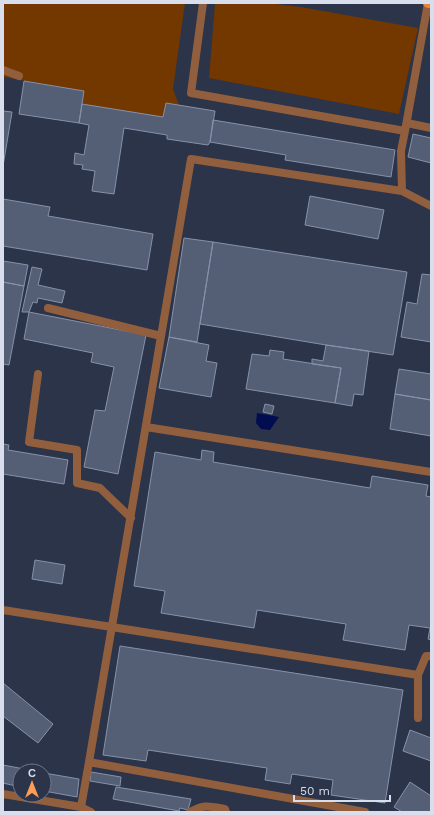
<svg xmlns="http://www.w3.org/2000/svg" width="434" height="815" viewBox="0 0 434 815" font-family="'Work Sans',sans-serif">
	<rect width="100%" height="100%" fill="#2b3449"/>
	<path fill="#733700" d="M3,3H185L173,89L179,105L166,103L163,117L82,104L83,91L4,77L3,80Z
		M215,3H268L301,7L418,28L399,114L209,78Z"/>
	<path fill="#020c50" d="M257,413L279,417L270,430L261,429L256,423Z"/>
	<path fill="#545e75" stroke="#8692aa" d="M24,81L84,91L79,123L19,114Z
		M166,103L215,111L210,142L208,145L167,139V135L124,128L114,194L92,191L95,171L82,169L83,165L74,164L75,153L84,155L89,125L79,123L82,104L163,117Z
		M3,111L12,112L3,166Z
		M213,120L395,150L391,177L285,160L286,155L210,142Z
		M413,134L431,138V163L408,157Z
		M310,196L384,210L378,239L305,225Z
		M3,199L50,207L48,216L153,234L147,270L3,246Z
		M184,238L213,242L197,342L169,337Z
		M213,242L407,272L393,355L326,345L200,324Z
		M3,261L28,265L24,286L3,282Z
		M32,267L42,269L38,285L65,291L62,303L38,298L37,303L33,302L29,312H22Z
		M422,274L431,275V342L401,337L407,302L417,304Z
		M3,282L24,286L9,365L3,364Z
		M29,312L146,335L118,474L84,467L95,410L105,411L114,367L91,362L93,353L24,339Z
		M169,337L209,345L206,361L217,363L211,397L159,388Z
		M326,345L369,351L363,395L354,394L352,406L335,403L341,368L312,364V359L323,361Z
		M270,350L284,352L283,359L341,368L335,403L246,389L252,354L269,356Z
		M399,369L431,374V400L395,394Z
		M395,394L431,400V436L390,429Z
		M265,404L274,406L272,414L263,412Z
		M3,444L9,445L8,450L68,460L64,484L3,474Z
		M202,450L214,452L213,462L370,488L372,476L428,485L426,496L431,497V640L428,639L430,628L409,625L405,650L343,640L346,624L257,610L254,628L161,613L165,591L134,586L155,452L201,460Z
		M35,560L65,565L62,584L32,579Z
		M120,646L403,690L385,803L331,795L333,780L292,774L290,784L265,780L267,768L148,750L146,761L103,755Z
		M3,683L53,724L38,743L3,716Z
		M410,730L431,738V761L403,751Z
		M3,765L35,771H20V787L3,783Z
		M91,772L121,777L120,786L90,781Z
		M44,773L79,779L77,797L44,791Z
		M410,782L431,796V812H402L394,807Z
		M116,787L191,799L188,810L180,808L179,811L113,799Z"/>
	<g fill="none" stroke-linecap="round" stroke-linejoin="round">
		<path stroke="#915f3d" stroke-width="8" d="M203,3L191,93L405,131L428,3
			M3,70L19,76
			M407,123L431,128
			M402,191L431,206
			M48,308L161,336
			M38,374L29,442L77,450V483L100,488L131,518
			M146,427L431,472
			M3,610L418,675
			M418,718V675L426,656H431
			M3,794L81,807L91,812
			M81,807L89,762
			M190,812C204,804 209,806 225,809L226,812
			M365,812L89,762L191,159L402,191L401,151L405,131"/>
		<path stroke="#eb8535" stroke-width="10" d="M428,3H431"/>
	</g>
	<rect width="434" height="815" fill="none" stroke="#d8deec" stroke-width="8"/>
	<g transform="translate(32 783)"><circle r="19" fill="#2b3449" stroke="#70788a"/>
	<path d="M0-3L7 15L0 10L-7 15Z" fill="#fd9c56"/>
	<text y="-6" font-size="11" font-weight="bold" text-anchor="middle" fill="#d8deec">С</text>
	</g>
	<path d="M294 795v6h96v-6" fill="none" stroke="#d8deec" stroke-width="2"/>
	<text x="300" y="795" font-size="12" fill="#d8deec" stroke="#2b3449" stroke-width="3" paint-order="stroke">50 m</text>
</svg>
